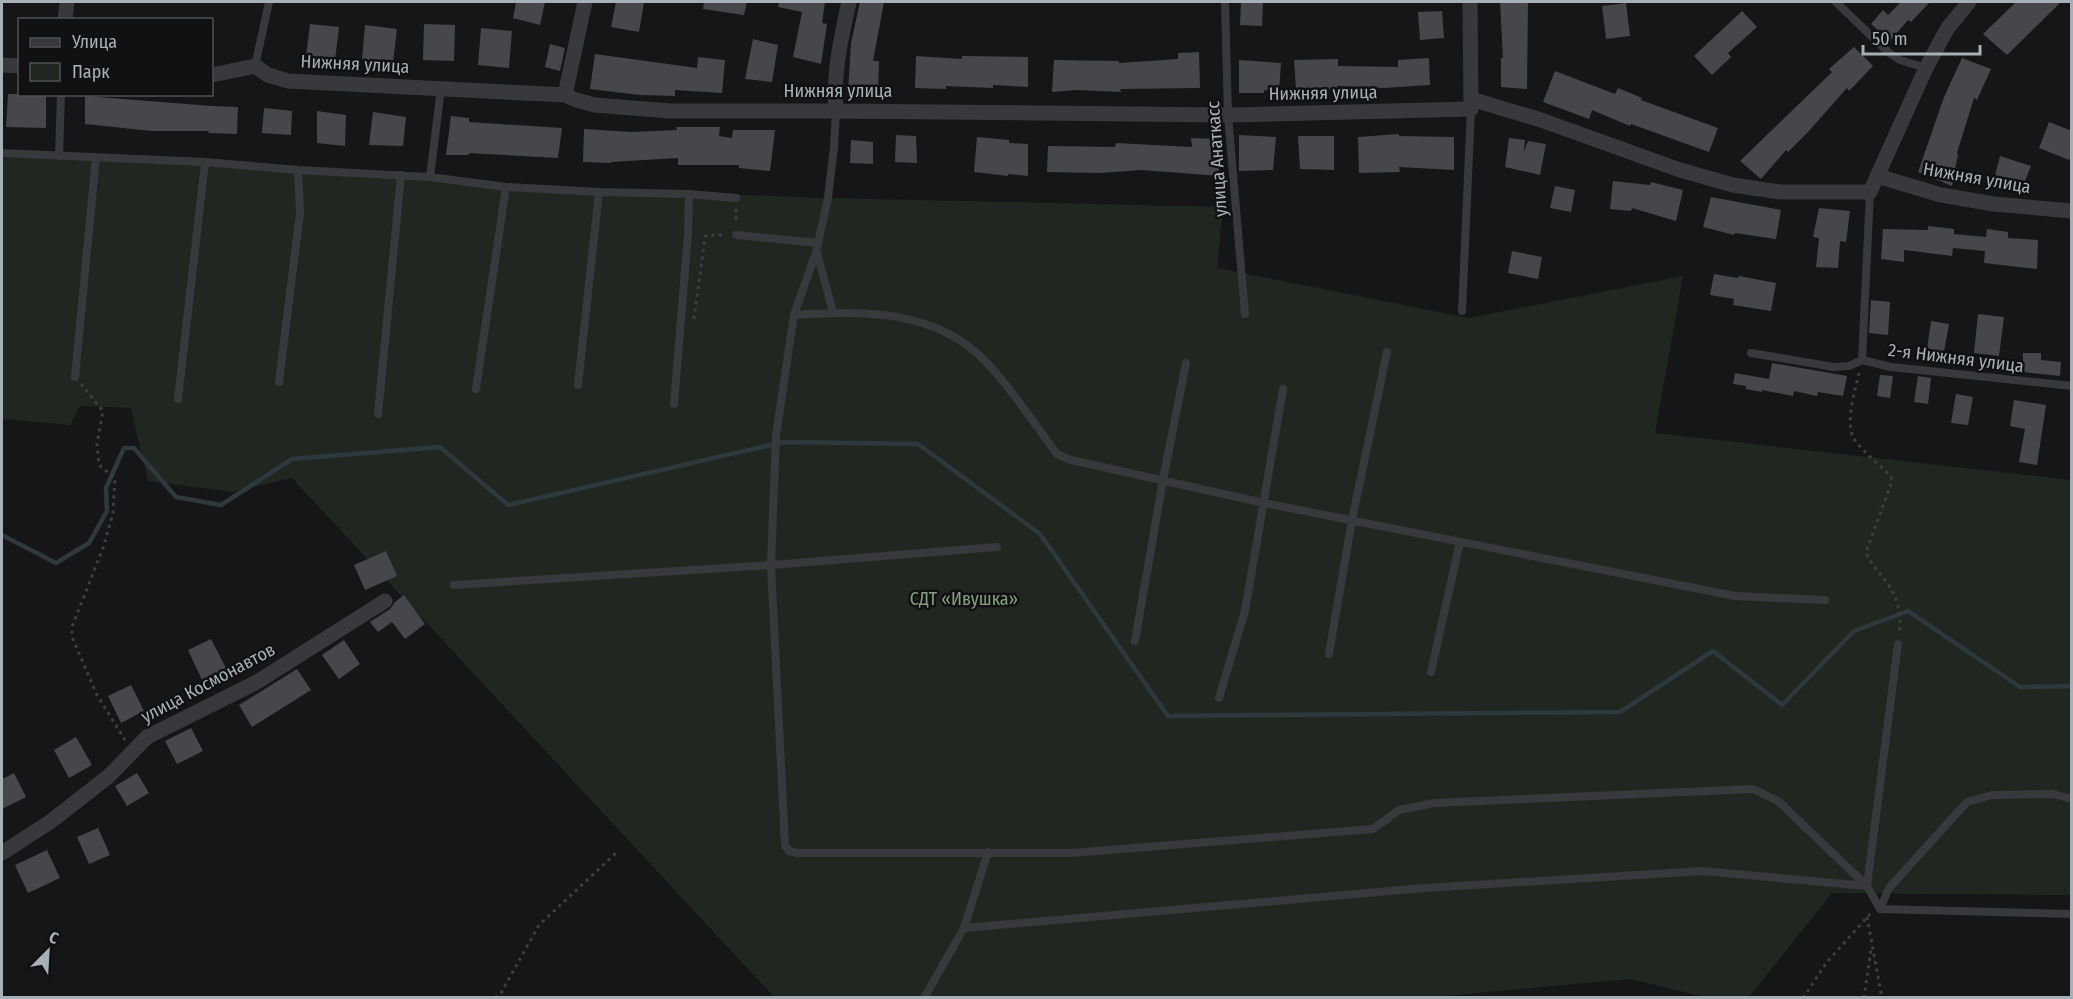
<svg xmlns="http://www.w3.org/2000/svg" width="2073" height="999" viewBox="0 0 2073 999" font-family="'Fira Sans Condensed',sans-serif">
	<rect width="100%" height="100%" fill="#161618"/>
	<path fill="#202720" d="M2,153L205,162L506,187L828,198L1223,207L1217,268L1469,318L1683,276L1655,433L2071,480V895L1832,893L1749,997H1705L1630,979L1424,998L774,997L292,478L232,492L148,481L131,408L80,406L70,425L2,419Z"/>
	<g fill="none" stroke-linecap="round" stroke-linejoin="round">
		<path stroke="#2f393d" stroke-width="4.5" d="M2,535L56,563L89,543L107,511L106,488L124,448H134L176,497L221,505L292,459L440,447L508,505L784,442L918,444L1040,534L1168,716L1620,712L1713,651L1782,705L1854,631L1908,611L2020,687L2072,686"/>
	</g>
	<path fill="#45474b" d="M516,2H545L540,25L513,18Z
		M616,2H644L639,32L611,27Z
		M704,2H747L744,15L703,9Z
		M779,2H825L822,23L827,24L821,64L793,57L802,12L778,7Z
		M860,2H884L873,61H879L878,92L848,91L851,43Z
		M1241,2H1263L1262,26L1240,25Z
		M1500,2H1528L1527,89L1501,87V58H1503Z
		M1901,2H1930L1911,22L1908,20L1890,41L1871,24L1883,10L1888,15Z
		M2016,2H2061L2007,55L1983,34Z
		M1626,3L1630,36L1606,39L1602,6Z
		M1442,11L1444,38L1420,40L1418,12Z
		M1742,11L1757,27L1728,53L1731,57L1712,75L1694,56Z
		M310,24L339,27L335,60L306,56Z
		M424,24L455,25L454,61L423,60Z
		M365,25L397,29L393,63L362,60Z
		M481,28L512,31L509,68L478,65Z
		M753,39L778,45L772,82L745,79Z
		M550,44L565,48L560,71L545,67Z
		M1854,47L1873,66L1849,91L1847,88L1808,132L1788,152L1786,150L1761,179L1740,161L1832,72L1829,69Z
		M1199,52L1200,88L1120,89L1121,92L1077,90L1052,92L1054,60L1119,61V63L1178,59V53Z
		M595,54L697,68L698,57L725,60L722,93L675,90V96L640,95L590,89Z
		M916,56L962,59V56L1028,57V87L993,85V88L946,86V89L915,88Z
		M1429,58L1430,85L1384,88L1337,86V89H1296L1294,60L1338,59V66L1398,67V60Z
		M1962,58L1991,69L1977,100L1974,98L1957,153L1958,154L1952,186L1918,172L1944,97Z
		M1239,60L1281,63L1279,92L1264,90V93H1239Z
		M1555,71L1615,94L1618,88L1642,98L1641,100L1718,128L1709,152L1631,124L1630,126L1592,110L1589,119L1543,102Z
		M8,94H46V128L6,127Z
		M85,96L212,106L238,107L237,134L208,133L209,131H152L85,124Z
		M264,108L292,111L291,135L262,133Z
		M317,111L346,115L345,146L317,143Z
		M373,112L406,117L403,146L369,145Z
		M451,116L469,118V122L562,128L558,158L469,153V155H446Z
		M2049,122L2072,131V153L2069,160L2039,148Z
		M676,127H720L719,136L732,138L733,130H775L770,171L739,168V165H678V158L611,162V163L583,162L584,129L632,132L677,130Z
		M1399,134V136L1454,137V170L1399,167L1400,172L1359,173L1358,137Z
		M896,135L916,136L917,163L895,162Z
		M1239,135L1276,137L1273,170L1239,171Z
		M1298,136H1334V170L1300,169Z
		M977,137L1009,140V143L1028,144V176L1008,174V176L974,172Z
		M1191,138L1215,139L1220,176L1142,170L1099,173L1047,172L1048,146L1115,147L1116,143L1192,147Z
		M1509,138L1525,140L1524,152L1528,141L1546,144L1540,175L1505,167Z
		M851,140L873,142V164L850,163Z
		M2000,156L2031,166L2021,191L1993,184Z
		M1613,181L1650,185L1651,182L1683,190L1676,221L1632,208L1631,211L1610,209Z
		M1555,186L1575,190L1571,212L1550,208Z
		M1711,197L1781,210L1776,239L1735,233L1734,235L1703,227Z
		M1819,208L1850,211L1846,242L1840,241L1838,268L1816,267L1819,238L1813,237Z
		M1928,226L1954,229V234L1986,237L1987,229L2008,232V238L2038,240L2037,269L1984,263L1985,251L1953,248L1952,256L1904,250V262L1881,259L1883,229L1928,230Z
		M1512,251L1542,257L1538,279L1508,273Z
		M1714,274L1738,278L1739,276L1776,283L1771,311L1733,305L1734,299L1710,295Z
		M1871,300L1890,302L1888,335L1869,333Z
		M1978,314L2004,317L1999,356L1974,353Z
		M1931,321L1949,324L1944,352L1927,349Z
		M2023,353H2041V360L2061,362L2060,376L2023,372Z
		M1772,363L1847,376L1843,396L1818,392L1817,396L1794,391L1793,396L1762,390V392L1746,389V386L1733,384L1735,373L1769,379Z
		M1880,375L1893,376L1890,398L1877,396Z
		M1918,376L1931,378L1928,404L1914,402Z
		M1956,394L1973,397L1968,425L1951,423Z
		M2014,400L2046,405L2037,465L2019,462L2025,429L2010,426Z
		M386,551L397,576L365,590L354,565Z
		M404,595L425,624L405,639L392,622L378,632L370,622L390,609L395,602Z
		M211,639L227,670L203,682L188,650Z
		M344,640L360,664L339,679L322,655Z
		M297,669L311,690L252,727L239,705Z
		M131,685L144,711L121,723L108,696Z
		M191,728L203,751L177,764L165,741Z
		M76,737L92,765L69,778L54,750Z
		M14,773L26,797L2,809V779Z
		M137,773L149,793L127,806L115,786Z
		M98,828L110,855L89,864L77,837Z
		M47,850L60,878L28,893L15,865Z"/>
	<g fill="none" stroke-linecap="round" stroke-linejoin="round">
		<path stroke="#3d4043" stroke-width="3" stroke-dasharray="3 4.5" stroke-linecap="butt" d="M736,209V223
			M694,319L705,237L707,235H726
			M1859,373C1855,389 1845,425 1854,439C1864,453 1880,465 1891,477L1892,481L1866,552C1870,563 1878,571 1885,580C1898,597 1902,614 1899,635
			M81,384L103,411L97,444L99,465L115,478L113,513L103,548L72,627V637L97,695L125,740
			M1867,917L1882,998
			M495,998L501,993L539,925L616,853
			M1653,998H1657
			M1803,998L1827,962L1870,914
			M1864,998L1871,949"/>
		<path stroke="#37393c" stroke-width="8" d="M1225,2L1228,115L1245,314
			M1836,2L1889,53L1900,60L1926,68
			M255,66L269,2
			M836,111L834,147L828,198L816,252L794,315L776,435L771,565L785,845L789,851L797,853H1071L1373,829L1399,810L1434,803L1753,789L1778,801L1867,886L1880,909L2072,914
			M2,153L205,162L298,170L430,177L506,187L599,192L689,194L736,198
			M59,156L61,94
			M430,177L441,88
			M1870,192L1862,360L1891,367L2072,386
			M736,235L818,243
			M817,253L833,312
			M1462,311L1471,109
			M794,315C861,310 937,309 987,363C1012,389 1035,425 1057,454L1071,460L1264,503L1735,596L1825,600
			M1751,353L1834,367L1849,366L1862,360
			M75,377L96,157
			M279,382L300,212L298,170
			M578,385L599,192
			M476,389L506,187
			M178,399L205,162
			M674,404L688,234L689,194
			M378,414L401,175
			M454,585L771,565L997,547
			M1135,641L1163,480L1186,363
			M1329,654L1352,520L1387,352
			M1431,672L1460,542
			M1219,698L1245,611L1283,389
			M1880,909L1889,888L1967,802L1992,795L2053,794L2072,799
			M964,928L1424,888L1702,871L1867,886L1898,644
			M924,998L964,928L988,852"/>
		<path stroke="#37393c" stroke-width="15" d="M65,20L67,2
			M2,65L20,66
			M212,75L255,66L268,75L288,81L565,95L576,100L595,105L670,111H836L1228,115L1471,109L1470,2
			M565,95L585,2
			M1471,99L1541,120L1680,170L1733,185L1780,192H1870L1926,68L1947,29L1969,2
			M836,111C833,73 841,38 849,2
			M1877,176L1941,195L1994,204L2072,211
			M2,853L50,822L109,776L147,737L257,682L385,601"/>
	</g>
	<g text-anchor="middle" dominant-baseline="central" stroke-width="5" stroke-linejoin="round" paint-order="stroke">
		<g font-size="18" fill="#a8b0b7" stroke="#111113">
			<text transform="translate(355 64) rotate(3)">Нижняя улица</text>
			<text x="838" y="91">Нижняя улица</text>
			<text transform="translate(1323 93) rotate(-1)">Нижняя улица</text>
			<text transform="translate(1217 159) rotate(-94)">улица Анаткасс</text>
			<text transform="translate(1977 178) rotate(10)">Нижняя улица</text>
			<text transform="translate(1956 358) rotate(7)">2-я Нижняя улица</text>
			<text transform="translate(208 683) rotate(-28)">улица Космонавтов</text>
		</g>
		<g font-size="18" fill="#85a180" stroke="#111113">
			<text x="964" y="599">СДТ «Ивушка»</text>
		</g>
	</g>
	<rect width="2073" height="999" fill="none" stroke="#a8b0b7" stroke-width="6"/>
	<rect x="18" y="18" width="195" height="78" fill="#111113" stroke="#4d5155" stroke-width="1.5"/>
	<rect x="30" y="38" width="30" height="9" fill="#37393c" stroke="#4d5155" stroke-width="1.5"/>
	<text x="72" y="48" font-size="18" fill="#a8b0b7">Улица</text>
	<rect x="30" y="63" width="30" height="18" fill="#202720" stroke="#4d5155" stroke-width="1.5"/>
	<text x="72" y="78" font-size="18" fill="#a8b0b7">Парк</text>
	<g transform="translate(48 951) rotate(24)" stroke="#111113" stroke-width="4.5" paint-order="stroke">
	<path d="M0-4.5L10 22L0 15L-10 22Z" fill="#a8b0b7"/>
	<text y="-9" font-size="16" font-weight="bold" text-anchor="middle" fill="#a8b0b7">С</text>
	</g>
	<path d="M1863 45v9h117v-9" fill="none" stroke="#a8b0b7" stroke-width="3"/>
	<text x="1872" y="45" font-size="18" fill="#a8b0b7" stroke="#111113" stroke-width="4.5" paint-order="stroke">50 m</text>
</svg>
